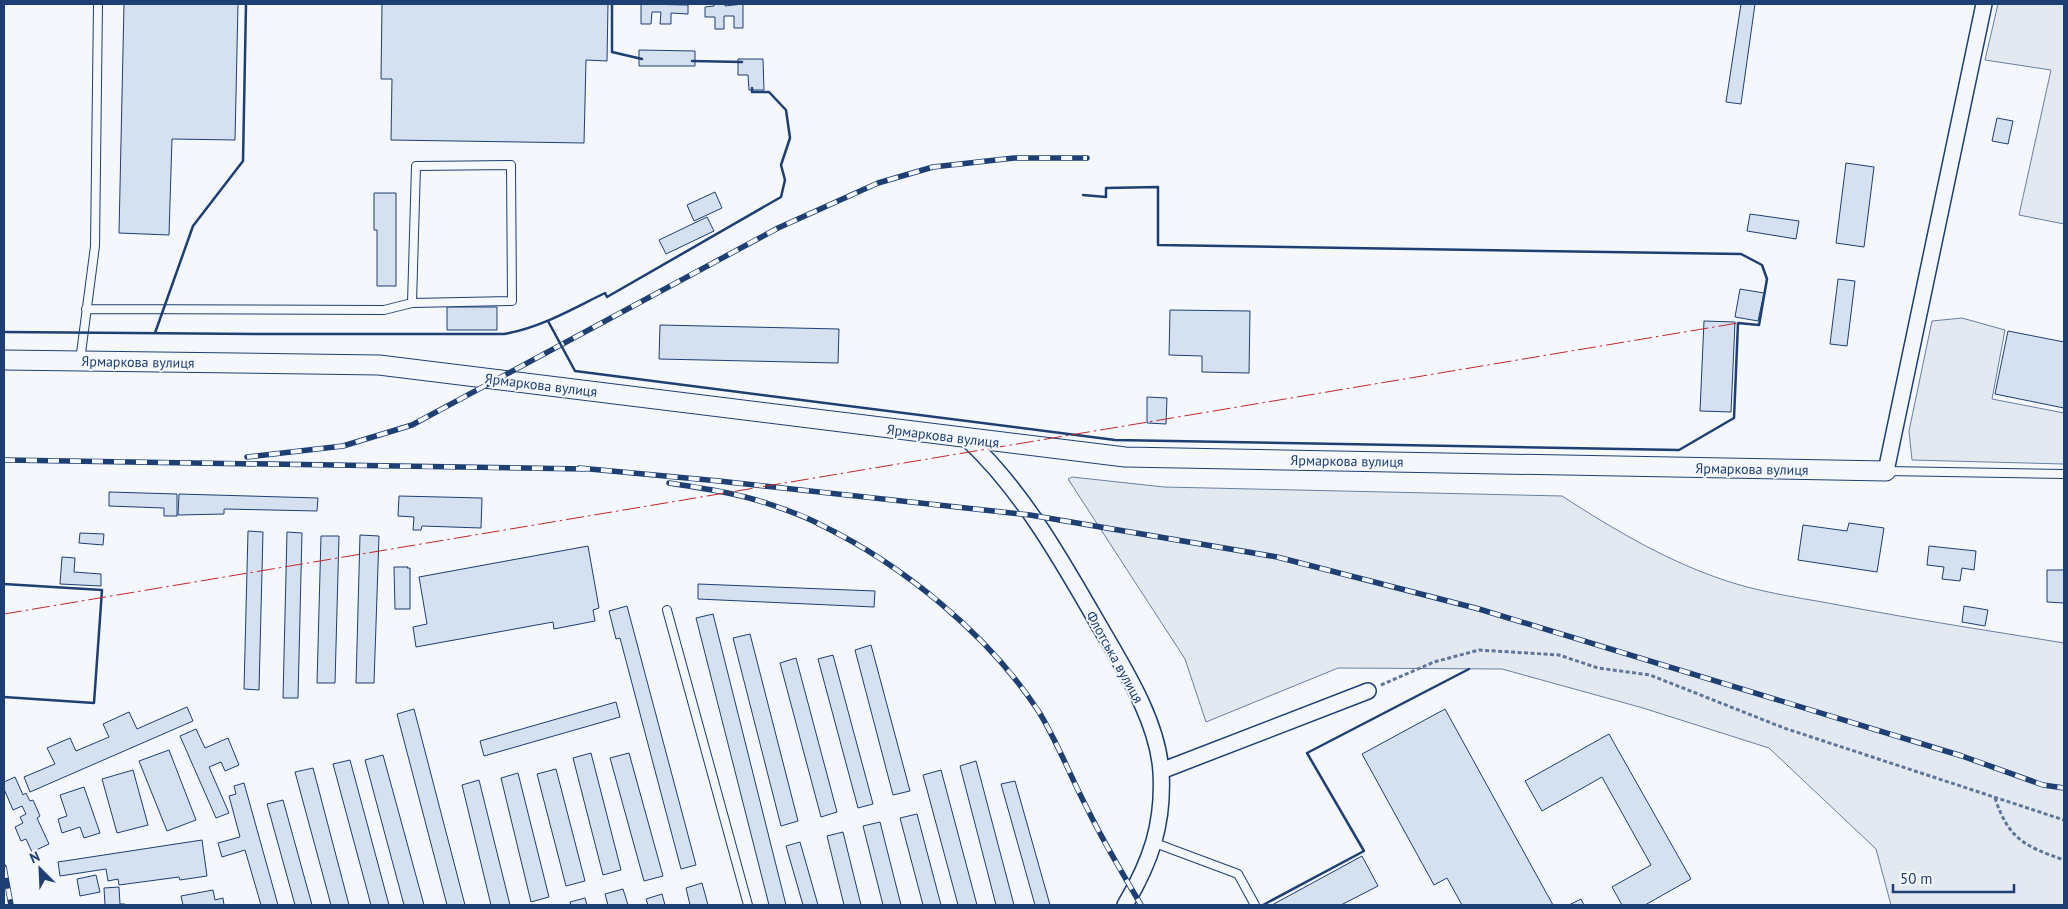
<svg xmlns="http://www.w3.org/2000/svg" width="2068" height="909" viewBox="0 0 2068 909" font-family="'PT Sans',sans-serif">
	<rect width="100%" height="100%" fill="#f4f7fb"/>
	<path fill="#e3e9f0" stroke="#687fa3" d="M1998,4H2064V224L2019,215L2051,70L1985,60Z
		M1962,318L2005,330L1992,399L2064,413V464L1912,460L1909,431L1932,321Z
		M1072,477L1164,487L1562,496C1616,531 1672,564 1733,583C1769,594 1808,599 1844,606C1918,620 1991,631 2064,643V905H1891L1876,849L1769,748L1643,708L1502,669L1338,668L1206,722L1185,659L1068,479Z"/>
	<path fill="#d5e0f0" stroke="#1d3f73" d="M124,4H238L235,140L172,139L169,235L119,233Z
		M382,4H608L607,61L586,60L584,143L391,140L392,79H381Z
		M641,4L688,5V14L671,13V24H660L661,12H652L651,24H641Z
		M714,4H725V6L743,4V28H734V16H724V29H715V17H705V7L714,6Z
		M1741,4H1755L1741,104L1726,102Z
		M639,50L695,51V66H639Z
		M738,59H763L764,90H749L748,75H738Z
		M1997,118L2013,121L2008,144L1992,141Z
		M1846,163L1874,167L1864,247L1836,243Z
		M715,192L722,208L694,221L687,205Z
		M374,193H396V286H377V230H374Z
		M1750,214L1799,221L1796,239L1747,231Z
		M707,217L714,231L666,254L659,240Z
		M1838,279L1855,281L1847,346L1830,344Z
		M1740,289L1764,293L1758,321L1735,317Z
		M447,307H497V330H447Z
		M1170,310L1250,311L1249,373L1202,372V356L1169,355Z
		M1704,321L1735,322L1731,412L1700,411Z
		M660,325L839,329L838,363L659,359Z
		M2008,331L2064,342V408L1995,394Z
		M1147,397L1167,398L1166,424L1147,423Z
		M109,492L177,494V516H164V508L109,506Z
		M179,494L318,498L317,511L224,509V514L178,515Z
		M399,496L482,498L481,528L422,526L421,530H413L414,517L398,516Z
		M1849,523L1884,528L1877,572L1798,560L1803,525L1847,531Z
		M248,531L263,532L259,690L244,689Z
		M287,532L302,533L298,698H283Z
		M80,533L104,534L103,545L79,543Z
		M360,535L379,536L374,683H356Z
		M321,536H339L335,683H317Z
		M588,546L599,608L593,610L595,621L554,629L553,622L416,647L413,627L427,624L419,577Z
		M1929,546L1976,551L1974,570L1962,568L1960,581L1942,579L1944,567L1927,565Z
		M62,557L75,558L74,572L101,574V586L60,584Z
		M394,567H408L407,568H410V609H395Z
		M2047,570H2064V603L2047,602Z
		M698,584L875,591L874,607L698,599Z
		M627,606L696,865L681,869L620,638L616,639L609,611Z
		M1964,606L1988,610L1985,626L1962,622Z
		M713,614L786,905H769L696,618Z
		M750,634L798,821L781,826L733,638Z
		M871,645L910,791L893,795L855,650Z
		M833,655L873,804L858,808L818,659Z
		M796,658L837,812L821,817L780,663Z
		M616,702L620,717L484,756L480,741Z
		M187,707L193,721L30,792L24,777L55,764L47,748L70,738L76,751L109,737L103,724L129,712L137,729Z
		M414,709L465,905H447L397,714Z
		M1445,709L1553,905H1462L1447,878L1434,885L1362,754Z
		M196,729L205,748L228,738L239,765L225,771L221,762L209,767L229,813L216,818L180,736Z
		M1609,734L1691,879L1645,905H1622L1612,887L1651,865L1602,777L1542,811L1525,781Z
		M169,750L196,820L167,831L139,761Z
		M591,753L621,870L603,875L573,758Z
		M629,753L663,876L644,881L610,758Z
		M383,755L424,905H404L365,760Z
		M350,760L389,905H371L333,764Z
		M976,761L1014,905H996L960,766Z
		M313,768L349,905H331L295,772Z
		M556,769L585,881L566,886L537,774Z
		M133,770L148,825L117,833L102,779Z
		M941,770L977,905H958L923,775Z
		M518,773L549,897L531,902L501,778Z
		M15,777L23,795L26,793L30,801L33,800L40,816L37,818L49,844L32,852L26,839L21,841L15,827L23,823L20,817L26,814L22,806L13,810L4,789V782Z
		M479,780L510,905H491L462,785Z
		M1015,781L1050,905H1035L1001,784Z
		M244,783L278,905H261L245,850L222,857L218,843L240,837L229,796L236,794L234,786Z
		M84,787L100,833L84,838L80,827L62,833L58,819L67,816L60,795Z
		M283,800L312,905H295L267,804Z
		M917,814L941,905H923L900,818Z
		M880,822L901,905H883L863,826Z
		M843,832L861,905H844L827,836Z
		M202,840L207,876L180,880L179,877L119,885L118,879L108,881L106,869L60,876L58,862Z
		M800,842L818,905H803L786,846Z
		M1362,856L1378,886L1341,905H1272Z
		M96,875L100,892L80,896L77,879Z
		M702,883L708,905H690L686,888Z
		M119,887L120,904H125V905H105L104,888Z
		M623,889L628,905H608L605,894Z
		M213,890L215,900L223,898L224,905H183L181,896Z
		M662,894L665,905H648L646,899Z
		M585,898L587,905H571L570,902Z
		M1581,899L1584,905H1569Z"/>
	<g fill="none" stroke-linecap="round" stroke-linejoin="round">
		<defs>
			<path id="service" d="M86,309L384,310L412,303L416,166L511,165L512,301L412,303
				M80,361L95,246L98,4
				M1886,471L2064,474
				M667,610L748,905
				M1155,843L1238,874L1255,905"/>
			<path id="minor" d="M967,439C1023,491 1062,561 1100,627C1125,670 1158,722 1161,772C1164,824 1151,861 1125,905
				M1886,471L1984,4
				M1161,771L1368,691"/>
			<path id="tertiary" d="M4,360L379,365L1125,457L1886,471"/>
		</defs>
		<use href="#service" stroke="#1d3f73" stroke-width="10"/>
		<use href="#minor" stroke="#1d3f73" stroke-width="18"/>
		<use href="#tertiary" stroke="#1d3f73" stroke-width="21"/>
		<path stroke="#5e769c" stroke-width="3" stroke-dasharray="4 2.5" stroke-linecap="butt" d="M1381,685L1434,662L1479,650L1559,655L1598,668L1650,675L1784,728L2064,820
			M1995,798C2009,840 2025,846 2064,860"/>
		<use href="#service" stroke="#f4f7fb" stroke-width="8"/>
		<use href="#minor" stroke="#f4f7fb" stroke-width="15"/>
		<use href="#tertiary" stroke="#f4f7fb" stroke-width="19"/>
		<defs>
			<path id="rail" d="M247,457L343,446L412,425L778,228L878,183L933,167L1014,158H1087
				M4,460L585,469
				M579,468L719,481L1030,515L1277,557L1479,609L1962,756L2043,785L2064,788
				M669,483C702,488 737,493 769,504C786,510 805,516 821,525C903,565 989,635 1039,712C1058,743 1071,778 1088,810C1104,843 1123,874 1141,905
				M4,867L11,905"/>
		</defs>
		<use href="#rail" stroke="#1d3f73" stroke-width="5.5"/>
		<use href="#rail" stroke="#f4f7fb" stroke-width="4" stroke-dasharray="11" stroke-linecap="butt"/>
		<path stroke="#1d3f73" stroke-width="2.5" d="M612,4V52L642,59
			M692,61L742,62
			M548,321L575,371L1115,440L1679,450L1734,418L1738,323L1759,325L1767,279L1762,265L1741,254L1158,245V187L1106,188V197L1083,195
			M4,332L259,334H504C540,328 572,309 605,293L607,297L781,197L785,180L781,165L790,138L786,110L769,92H752V88
			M155,333L193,226L243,161L246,4
			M4,584L102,590L94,703L4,697
			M1263,905L1364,851L1307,753L1469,669"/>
		<path stroke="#c62828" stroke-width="1" stroke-dasharray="18 4 2.5 4" stroke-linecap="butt" d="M4,614L1738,323"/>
	</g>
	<g text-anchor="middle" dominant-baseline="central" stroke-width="4" stroke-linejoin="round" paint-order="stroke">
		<g font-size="14" fill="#1d3f73" stroke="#f4f7fb">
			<text transform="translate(138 362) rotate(1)">Ярмаркова вулиця</text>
			<text transform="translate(541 385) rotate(7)">Ярмаркова вулиця</text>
			<text transform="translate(943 436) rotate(7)">Ярмаркова вулиця</text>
			<text transform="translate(1347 461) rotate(1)">Ярмаркова вулиця</text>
			<text transform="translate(1752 469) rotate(1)">Ярмаркова вулиця</text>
			<text transform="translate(1115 657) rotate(61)">Флотська вулиця</text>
		</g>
	</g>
	<rect width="2068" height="909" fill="none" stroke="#1d3f73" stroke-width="10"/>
	<g transform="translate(40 869) rotate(336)" stroke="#f4f7fb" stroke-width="4" paint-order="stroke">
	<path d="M0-4L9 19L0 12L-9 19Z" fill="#1d3f73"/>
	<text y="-8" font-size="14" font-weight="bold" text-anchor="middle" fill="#1d3f73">N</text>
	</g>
	<path d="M1893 884v8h121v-8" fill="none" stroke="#1d3f73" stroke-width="2.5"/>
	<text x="1900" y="884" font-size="15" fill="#1d3f73" stroke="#f4f7fb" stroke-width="4" paint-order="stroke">50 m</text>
</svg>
